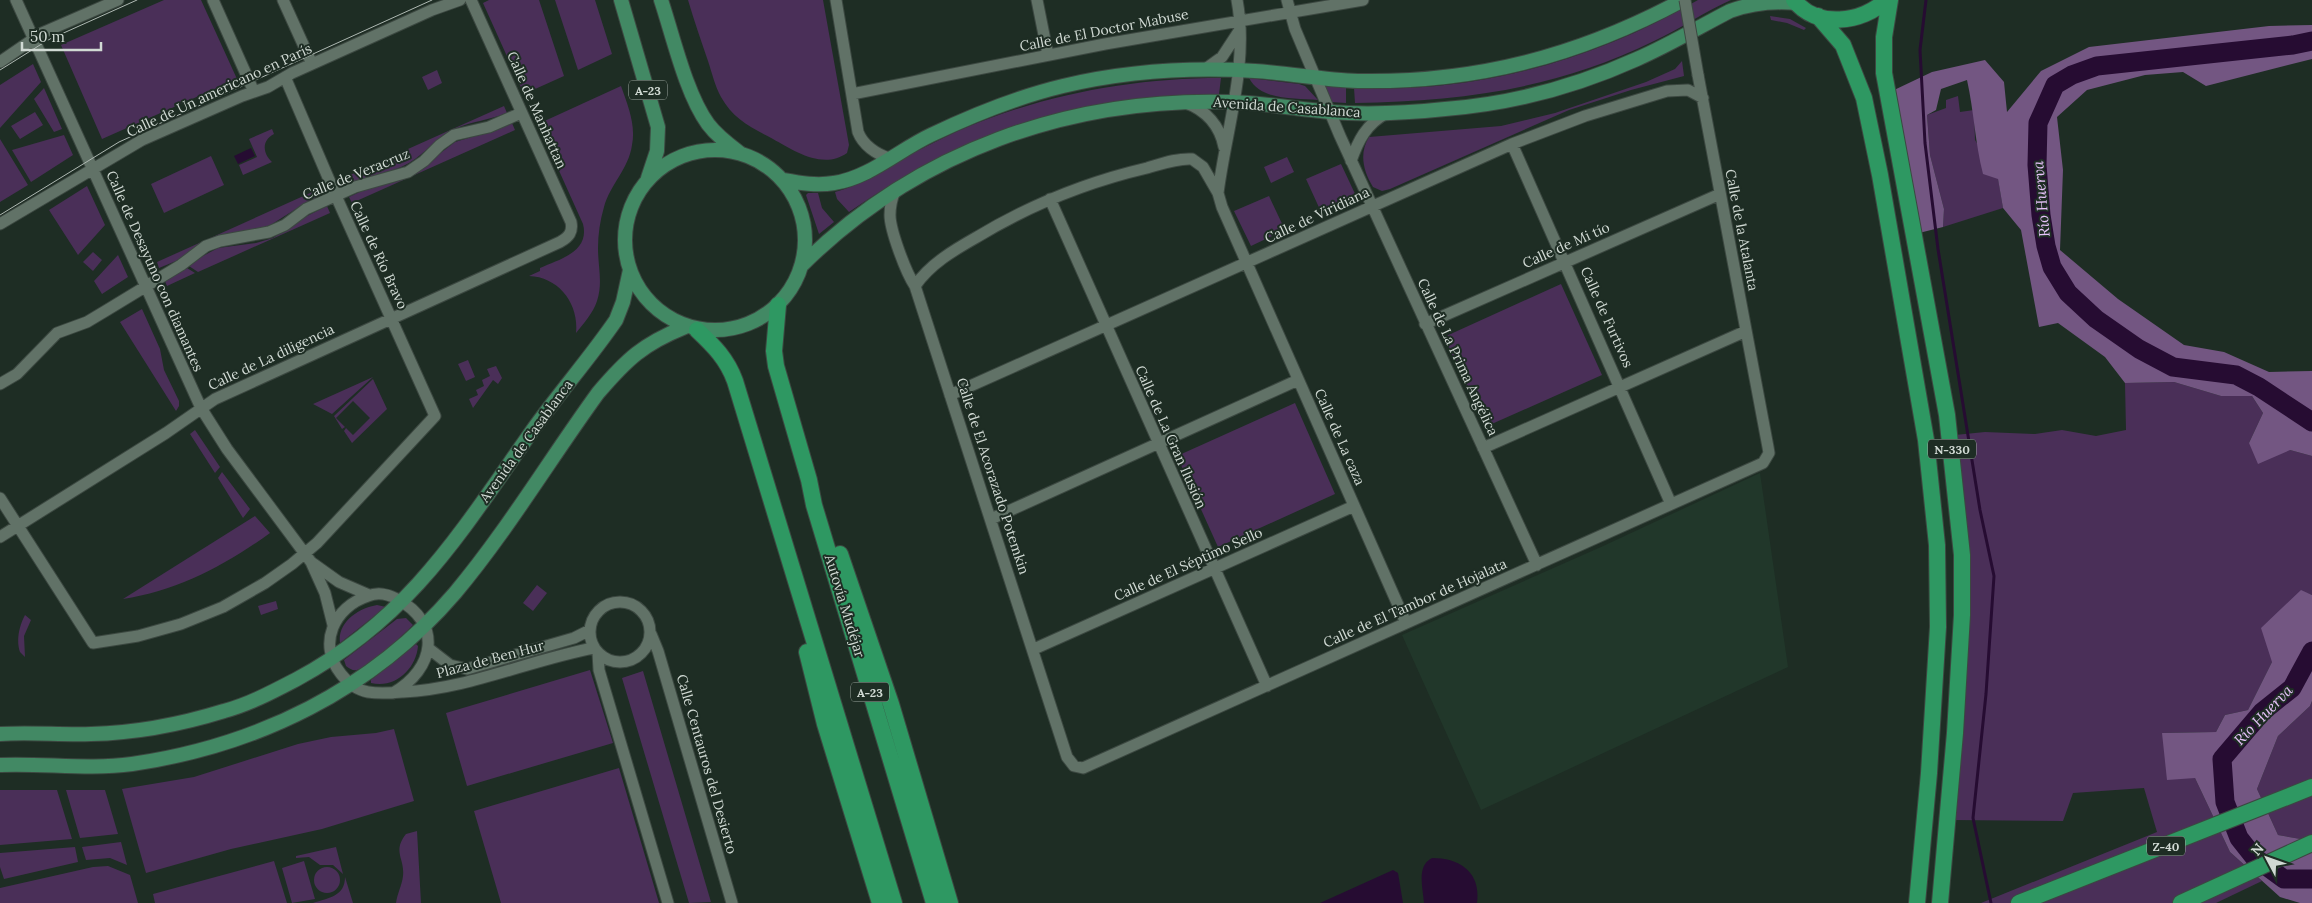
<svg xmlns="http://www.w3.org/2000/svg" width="2312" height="903" viewBox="0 0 2312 903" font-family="Lora,serif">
	<rect width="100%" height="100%" fill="#1e2d24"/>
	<path fill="#21372a" d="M1760,473L1788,667L1481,810L1402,635L1601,547Z"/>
	<path fill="#4a2f58" d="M164,0H201L237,79L102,139L61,45Z
		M489,0H539L564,76L524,94L483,3Z
		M555,0H595L612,54L578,70Z
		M688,0H823L849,145L847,153C823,170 794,151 773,139C752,128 733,119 721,97C715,86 712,73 708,61C701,41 694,20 688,0Z
		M1698,0H1731C1704,12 1680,29 1654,41C1556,89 1463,101 1355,103L1354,88C1377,88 1400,89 1423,87C1520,80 1614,49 1698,0Z
		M1770,16L1790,19L1806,28L1804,30L1787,23L1771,20Z
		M1682,61L1684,76L1631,90L1569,110L1390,189L1382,191L1373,187C1363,171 1359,153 1369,137L1501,126L1555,113L1646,82L1675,69Z
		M33,64L41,82L0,128V85Z
		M437,70L442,83L428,90L422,77Z
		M1221,78L1219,94C1084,96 959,135 849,212L837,199L835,192C858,186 876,174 896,162C916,151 937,141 958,131C1041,95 1131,78 1221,78Z
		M1249,78L1299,84L1305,86L1318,100C1295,98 1261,101 1249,78Z
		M621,86C628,106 636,125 632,145C629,168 610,185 604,207C600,221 598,234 598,248C598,267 603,283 597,301C593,313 584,323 576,333C579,304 559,277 529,276L540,271V268C560,259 590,252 583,224L538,124Z
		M1324,86L1346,87V103L1330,102Z
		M44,88L62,129L54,132L34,99Z
		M1958,96L1960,112L1974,110L1975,140L1998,178L2003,208L1943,227L1944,209L1930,155L1927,115L1946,108V100Z
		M504,106L507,113C490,120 472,121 455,129C437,137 426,153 409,163C390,174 365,176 344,186L341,179Z
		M35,112L43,125L20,139L11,126Z
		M512,123L515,130L352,203L349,197L364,190L409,177L455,142L492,131Z
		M272,129L274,134C262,140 262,153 272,162L243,175L239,165L257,157L249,139Z
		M64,135L73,155L31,182L12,150Z
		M0,139L28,185L0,202Z
		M211,156L224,185L164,213L151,184Z
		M1287,157L1294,172L1271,183L1264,167Z
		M1341,164L1357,198L1322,214L1306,179Z
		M87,186L105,225L78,255L49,210Z
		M319,189L322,196L302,205L269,226L209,239L176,261L159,268L157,262Z
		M808,193H818L822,208L834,222L819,234L806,195Z
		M1269,196L1285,230L1251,246L1234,211Z
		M327,206L330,213L198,272L189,266L203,256L218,248L256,243L273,238L307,216Z
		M93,252L102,260L93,271L83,262Z
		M118,255L128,277L102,294L94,281Z
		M187,268L195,273L167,286L164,279Z
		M1561,284L1602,375L1485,427L1444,337Z
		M142,309L160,349L164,370L179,401V406L176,411L120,322Z
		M468,360L475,377L466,381L458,364Z
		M496,366L502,378L498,384L493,380L473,408L469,399L478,395L476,390L484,386L482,380L490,376L487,369Z
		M373,377L332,414L313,404Z
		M373,379L387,409L352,443L344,431L346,428L353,435L370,418L353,401L336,418L345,427L342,429L334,416Z
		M2174,382L2221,396H2252L2263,413L2249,443L2290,450L2312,456V595L2301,591L2272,662L2248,710L2225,715L2216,732L2162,733L2195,778L2230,852L2262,881L2216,903H1981L2157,832L2144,788L2073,793L2063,821L1952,820L1959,734L1955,435L1985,432L2035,434L2062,430L2096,436L2126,430L2125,383Z
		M1295,403L1335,494L1218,547L1177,456Z
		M195,430L220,467L215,473L190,434Z
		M222,472L250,509L243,518L218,478Z
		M255,516L270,533C226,565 177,591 123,599Z
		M537,585L547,593L533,611L523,603Z
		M276,601L278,609L261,615L258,606Z
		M377,605L386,607L340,643C337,622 359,608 377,605Z
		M25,615L31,620L24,636L25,657L20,652C16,641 19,626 25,615Z
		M406,618L413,625C403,635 369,667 357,670C353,671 350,669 346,666L344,660L397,619Z
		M416,644L418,646C416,669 395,689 371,683V680Z
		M590,670L613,743L467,786L446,713Z
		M643,671L711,902L689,903L622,678Z
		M2312,701V841L2278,835L2257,789L2278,736L2310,706Z
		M394,729L414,801L322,829L231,849L146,873L122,789L194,777L298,744L331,737L376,733Z
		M619,768L659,903H501L474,811Z
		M0,790H57L72,839L0,845Z
		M66,790H105L118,834L80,838Z
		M417,831L421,903H396C397,894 402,885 403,876C405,858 392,852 406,834Z
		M121,842L127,865L110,858L86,860L82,847Z
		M75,847L78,862L4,879L0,867V853Z
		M336,847L343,874L333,865H320L309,857L296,858V856Z
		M274,861L287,903H155L153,894Z
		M304,861L315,899L292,903L282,868Z
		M108,866L130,875L138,903H0V888L93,867Z
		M314 880a13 13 0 1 1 26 0a13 13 0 1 1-26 0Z
		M345,877L353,903H313C329,898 345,896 345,877Z"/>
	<path fill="#735682" d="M2312,25V59L2206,86L2183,72L2145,75L2087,90L2057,117L2063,170L2060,250L2118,299L2184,345L2224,352L2269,372L2312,371V456L2290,450L2258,464L2249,443L2263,413L2252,396H2221L2174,382L2125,383L2105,357L2058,323L2039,327L2021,230L2003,208L1998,179L1983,174C1975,143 1974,111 1967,80L1941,89L1936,110L1927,115L1930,155L1944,209L1943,227L1919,233L1892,91L1932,72L1985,60L2004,82L2007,112L2041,71L2089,47L2269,26Z
		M2301,590L2312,595V701L2310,706L2278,736L2257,789L2278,835L2312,841V903H2300L2280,897L2230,852L2195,778L2167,780L2162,733L2216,732L2225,715L2248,710L2272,662L2261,628Z"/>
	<path fill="#260c32" d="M251,148L255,156L238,164L234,156Z
		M1432,858C1461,858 1481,873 1477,903H1424C1423,888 1416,866 1432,858Z
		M1393,870L1398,873L1403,903H1320Z"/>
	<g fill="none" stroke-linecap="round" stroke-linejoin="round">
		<path stroke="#260c32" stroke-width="3" d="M1926,0L1920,50L1925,143L1938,249L1980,510L1994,576L1986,694L1973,818L1991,903"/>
		<path stroke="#260c32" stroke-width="19" d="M2312,41L2293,45L2097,66L2072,75L2055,85L2038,123L2037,165L2041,215L2046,246L2052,267L2068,293L2096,319L2139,349L2173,367L2236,375L2259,387L2312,422
			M2312,651L2292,688L2262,712L2222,759L2225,802L2239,838L2254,857L2284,879H2312"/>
		<defs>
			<path id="minor" d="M16,0L201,408L227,449L311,562L325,593L333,625
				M213,0L254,92
				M283,0L312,64
				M836,0L858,132C863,145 876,154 889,158
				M1037,0L1048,55
				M1237,0C1249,64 1226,130 1218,193L1222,207L1406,623
				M1287,0L1295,29L1340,136L1537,565
				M0,62L42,33L118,0
				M1204,70L1222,57L1239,31
				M852,94L1105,44L1363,0
				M1186,103C1206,110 1220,126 1224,147
				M1512,144L1671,504
				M1351,161C1358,141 1366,124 1387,113
				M895,191C892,198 890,207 890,215C890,230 906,273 915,286L1067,757L1074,766L1083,768L1763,463L1769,453L1768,447L1698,75
				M1050,199L1267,686
				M0,224L142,140L242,96L268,87L292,73L432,10L460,0
				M915,286C930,264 954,250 977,237C1030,205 1087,182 1147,168C1161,164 1177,158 1192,159L1203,167L1218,193
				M1425,324L1720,194
				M0,384L17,374L57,333L87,322L107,310L181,265L206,246L220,241L269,232L285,225L306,209L355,187L408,172L424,161L440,145L454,135L489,127L521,113
				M950,395L1512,144L1585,116L1667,91L1688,90L1703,98
				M1483,448L1746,331
				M0,498L93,643L138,636L181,624L223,607L265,583L292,564L317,543L435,416L336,196L285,77
				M991,519L1298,380
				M0,537L166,433L215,399L560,242C569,237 573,232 571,222L471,0
				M311,562L339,582L369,595
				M590 632a30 30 0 1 1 60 0a30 30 0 1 1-60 0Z
				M651,634L658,651L732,903
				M428,648L450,665L467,669L574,638L590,630
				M1034,649L1354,506
				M598,653L599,670L668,903
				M393,693C435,669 443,623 397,599C388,594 377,592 368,596C334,607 317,644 341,674C348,683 357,690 368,692C380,694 391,693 403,692C469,689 529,660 594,648"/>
			<path id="major" d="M621,0L658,127L657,151L648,178
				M661,0C673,36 686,94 708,124C717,136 728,144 740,153
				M625 240a90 90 0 1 1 180 0a90 90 0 1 1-180 0Z
				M783,180C800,183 817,186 834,183C869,178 899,150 931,135C973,115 1017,97 1063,86C1126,71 1190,67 1255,71C1289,73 1323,80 1358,81C1476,83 1579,56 1683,0
				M801,266C917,151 1069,97 1231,102C1264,103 1297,109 1330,112C1368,115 1407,113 1445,109C1510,104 1577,86 1637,59C1669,45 1699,27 1730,11C1752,3 1773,1 1797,3
				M0,734C30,732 61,735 91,734C135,733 182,724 224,711C250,704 274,691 297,679C410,618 461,532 532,431C559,393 590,358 616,320L623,302L630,270
				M0,765C44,763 88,770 132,764C257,746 372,690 455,593C507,531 550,459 598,393C627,359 643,344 685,327"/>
			<path id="highway" d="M1794,0C1816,29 1863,23 1886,0
				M1890,0L1884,37V73L1947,415L1962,555V615L1955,733L1940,903
				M1818,16L1843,45L1864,98L1880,175L1926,440L1937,545L1938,627L1929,773L1917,903
				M778,305L774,351L776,366L809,480L814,505L934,903
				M697,330C714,346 727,359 735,381L894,903
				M840,554L891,704L950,903
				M807,652L825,724L880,903
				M2019,903L2312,787
				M2181,903L2312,843"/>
		</defs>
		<use href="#minor" stroke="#3c4841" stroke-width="13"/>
		<use href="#major" stroke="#3c4841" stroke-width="16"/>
		<use href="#highway" stroke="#3c4841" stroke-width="18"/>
		<use href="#minor" stroke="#617267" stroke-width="11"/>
		<use href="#major" stroke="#428964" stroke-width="14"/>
		<use href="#highway" stroke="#2e9862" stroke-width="16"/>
		<path stroke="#afb9b3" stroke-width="1" d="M0,70L48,40L137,0
			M0,215L119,142L432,0"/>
		<defs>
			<path id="minor-bridge" d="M1685,0L1698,75"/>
		</defs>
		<use href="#minor-bridge" stroke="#3c4841" stroke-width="13" stroke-linecap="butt"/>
		<use href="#minor-bridge" stroke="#617267" stroke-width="11"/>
	</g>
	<g text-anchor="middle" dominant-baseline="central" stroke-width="4" stroke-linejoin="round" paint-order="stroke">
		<g fill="#1e2d24" stroke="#9ba69f" stroke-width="1">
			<rect x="629" y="80.5" width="38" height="19" rx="4"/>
			<rect x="1928" y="439.5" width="48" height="19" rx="4"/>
			<rect x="851" y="682.5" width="38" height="19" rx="4"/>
			<rect x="2147" y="836.5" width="38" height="19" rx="4"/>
		</g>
		<g font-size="12" font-weight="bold" fill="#d1dad4">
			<text x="648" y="90">A-23</text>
			<text x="1952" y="449">N-330</text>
			<text x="870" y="692">A-23</text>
			<text x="2166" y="846">Z-40</text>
		</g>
		<g font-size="14" fill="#d1dad4" stroke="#1e2d24">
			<text transform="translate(1104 30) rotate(-11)">Calle de El Doctor Mabuse</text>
			<text transform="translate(219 90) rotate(-25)">Calle de Un americano en París</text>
			<text transform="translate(1287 107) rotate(4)">Avenida de Casablanca</text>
			<text transform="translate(537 110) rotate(66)">Calle de Manhattan</text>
			<text transform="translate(356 174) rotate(-22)">Calle de Veracruz</text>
			<text transform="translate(1317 215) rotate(-25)">Calle de Viridiana</text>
			<text transform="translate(1742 230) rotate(79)">Calle de la Atalanta</text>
			<text transform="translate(1566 245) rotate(-24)">Calle de Mi tío</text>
			<text transform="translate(379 255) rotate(65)">Calle de Río Bravo</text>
			<text transform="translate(155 271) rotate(66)">Calle de Desayuno con diamantes</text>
			<text transform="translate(1607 317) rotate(66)">Calle de Furtivos</text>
			<text transform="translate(271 357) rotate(-25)">Calle de La diligencia</text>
			<text transform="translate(1458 357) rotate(65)">Calle de La Prima Angélica</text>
			<text transform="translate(1171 437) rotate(66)">Calle de La Gran Ilusión</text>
			<text transform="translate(1340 437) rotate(66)">Calle de La caza</text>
			<text transform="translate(526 441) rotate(-54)">Avenida de Casablanca</text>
			<text transform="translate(993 476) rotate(72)">Calle de El Acorazado Potemkin</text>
			<text transform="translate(1188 564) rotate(-24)">Calle de El Séptimo Sello</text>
			<text transform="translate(1415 603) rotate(-24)">Calle de El Tambor de Hojalata</text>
			<text transform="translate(845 606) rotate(73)">Autovía Mudéjar</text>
			<text transform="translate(490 659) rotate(-15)">Plaza de Ben Hur</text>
			<text transform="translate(707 764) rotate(74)">Calle Centauros del Desierto</text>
		</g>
		<g font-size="15" font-style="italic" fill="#e6c2f9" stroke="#1e2d24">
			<text transform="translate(2041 199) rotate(-95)">Río Huerva</text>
			<text transform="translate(2263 715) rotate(-46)">Río Huerva</text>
		</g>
	</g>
	<g transform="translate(2267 858) rotate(311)" stroke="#1e2d24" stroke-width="4" paint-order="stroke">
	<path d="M0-4L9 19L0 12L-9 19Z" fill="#d1dad4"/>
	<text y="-8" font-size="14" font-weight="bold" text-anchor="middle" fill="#d1dad4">N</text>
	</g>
	<path d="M22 42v8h79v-8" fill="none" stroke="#d1dad4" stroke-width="2.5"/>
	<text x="30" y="42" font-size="15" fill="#d1dad4" stroke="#1e2d24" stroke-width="4" paint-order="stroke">50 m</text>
</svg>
